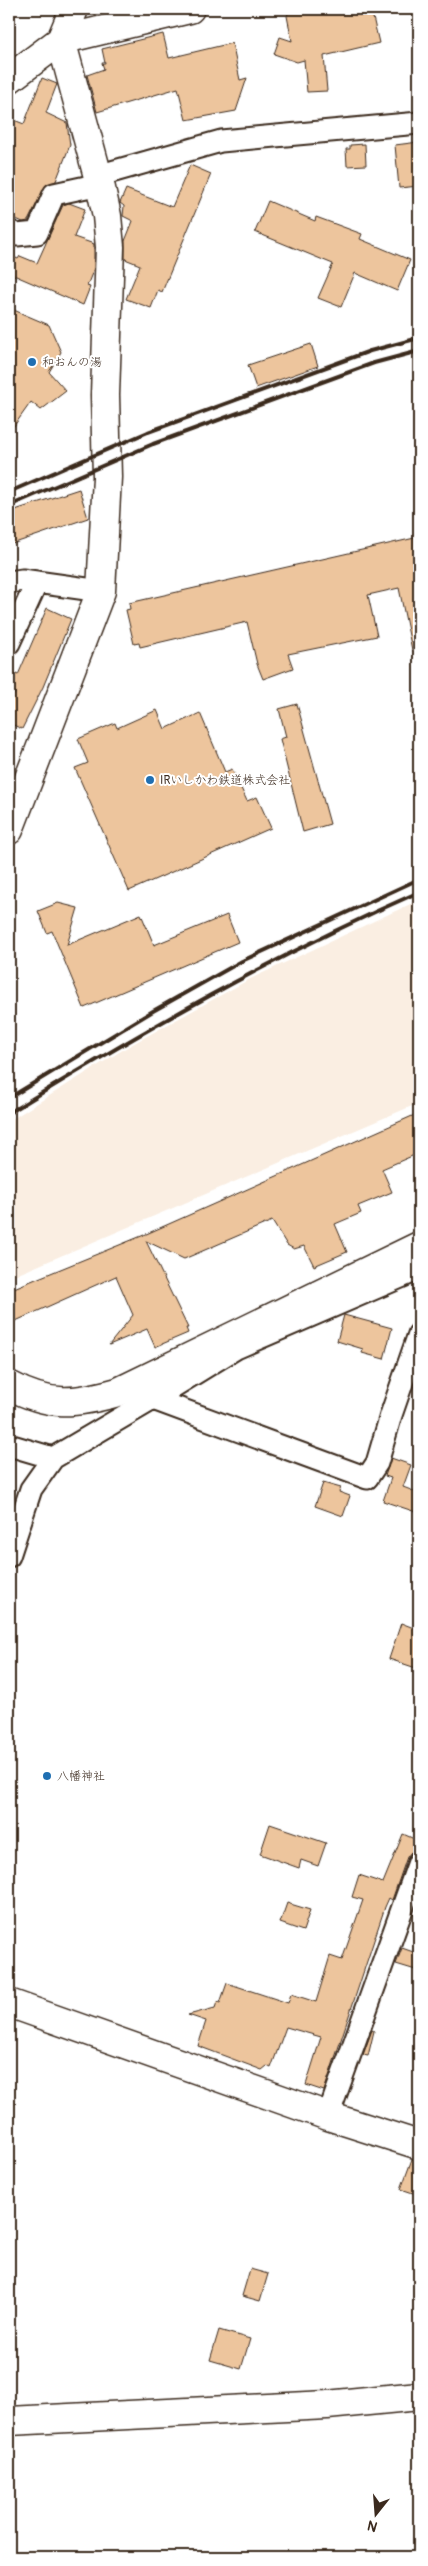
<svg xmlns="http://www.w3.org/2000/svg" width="428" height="2566" viewBox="0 0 428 2566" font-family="Pangolin,'Klee One',sans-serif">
	<rect width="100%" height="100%" fill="#fff"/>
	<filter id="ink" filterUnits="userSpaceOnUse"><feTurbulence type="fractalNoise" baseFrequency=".02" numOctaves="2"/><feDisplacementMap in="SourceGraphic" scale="10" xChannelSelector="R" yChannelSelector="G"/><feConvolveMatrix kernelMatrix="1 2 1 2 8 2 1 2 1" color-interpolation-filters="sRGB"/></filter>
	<g filter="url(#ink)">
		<path fill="#faeee2" d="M419,900V1103L9,1278V1121L129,1046L250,979Z"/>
		<path fill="#edc59d" stroke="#3b2a1e" d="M290,9H371L379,43L324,56L327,91L307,92L304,60L297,62L274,54L280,37L292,41L287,16Z
			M163,34L169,58L232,43L240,80L247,78L236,111L186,120L178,88L97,112L87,75L104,69L102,63H105L102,49Z
			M42,78L57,84L46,113L67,123L70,145L56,181L46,185L28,221L23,222L9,216V118L24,124Z
			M419,142V186L399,188L395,145Z
			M365,144L366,165L347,166L346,149H350V145Z
			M190,165L211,174L162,292L158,290L151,308L126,299L140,265L125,259V241L133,221L123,216L124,206L120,203L126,189L172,207Z
			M268,201L315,221L316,217L362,234L360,239L410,260L397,291L355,273L341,307L318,298L333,264L255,232Z
			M69,203L85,209L74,237L94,244V268L87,286L90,287L83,305L9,273V255L18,259L20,256L37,263L63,205Z
			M9,308L49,325L61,352L49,372L66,391L41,410L31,402L9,433Z
			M311,344L318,366L256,388L248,365Z
			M79,489L88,518L9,545V512Z
			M419,537V649L412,650L399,588L368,595L377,636L288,654L293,668L263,679L257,664L247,622L140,647L139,643L134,644L126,610L130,609L129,603Z
			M47,608L71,619L43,687L22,729L9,723V706L15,693L9,690V671L18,675Z
			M297,704L330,824L303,832L280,739L286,737L279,709Z
			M157,710L165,729L200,713L225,772L232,769L247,801L257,797L271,828L129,891L75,768L88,763L78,739L115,723L117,728Z
			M58,903L78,908L67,945L141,914L154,945L227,915L238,942L84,1008L52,931L47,933L38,911Z
			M419,1113V1153L382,1169L392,1192L358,1206L361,1213L335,1224L347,1252L314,1266L304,1246L294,1249L287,1245L272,1221L184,1259L146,1241L188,1328H186L188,1333L155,1347L147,1329L109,1345L133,1315L116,1276L9,1324V1290L144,1235Z
			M344,1315L392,1328L384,1359L362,1353L363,1349L337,1341Z
			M391,1458L411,1465L403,1487L419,1493V1513L383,1501L391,1478L385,1476Z
			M323,1483L341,1488L339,1492L350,1496L343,1516L315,1506Z
			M401,1623L419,1630V1669L389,1659Z
			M270,1824L326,1843L318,1866L301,1860L299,1868L260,1854Z
			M403,1834L419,1841V1850L411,1852L407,1857L392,1900L389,1898L385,1907L324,2091L306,2085L321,2037L286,2027L271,2068L267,2066L262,2070L198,2046L206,2021L188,2015L215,2008L217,2002L220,2003L227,1983L288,2003L291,1994L316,2002L330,1956L342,1960L363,1900L352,1897L359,1875L383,1883Z
			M287,1903L310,1910L303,1931L280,1923Z
			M402,1948L419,1954V1971L396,1964Z
			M372,2030L374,2031L368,2056L363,2055Z
			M412,2159L419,2160V2195L401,2189Z
			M250,2269L268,2274L260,2301L242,2296Z
			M219,2330L250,2339L241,2369L210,2360Z"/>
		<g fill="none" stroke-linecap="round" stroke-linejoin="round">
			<defs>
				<path id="minor" d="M97,176L221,141L419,123
					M9,231L17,235L37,233L54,194L100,184
					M9,582L22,580L101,591
					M9,643L37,582
					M153,1399L236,1348L410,1273L419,1265
					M9,1445L53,1458
					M9,1556L31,1489L53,1458L153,1399L367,1478L377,1463L391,1415L419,1334
					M328,2116L419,1862"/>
				<path id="tertiary" d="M9,79L61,40L190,9
					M9,830L101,591L107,477L105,395L110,247L107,216L100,184L61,40L74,9
					M9,1385C49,1407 75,1404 118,1392L419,1246
					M9,2003L328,2116L419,2145
					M9,2421L327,2405L419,2396"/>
			</defs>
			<use href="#minor" stroke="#3b2a1e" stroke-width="25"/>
			<use href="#tertiary" stroke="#3b2a1e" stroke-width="31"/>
			<use href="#minor" stroke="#fff" stroke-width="21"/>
			<use href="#tertiary" stroke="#fff" stroke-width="28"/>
			<path stroke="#3b2a1e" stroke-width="4" d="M9,492L148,432L370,351L419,338
				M9,506L153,444L374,363L419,351
				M9,1098L153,1011L242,961L419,879
				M9,1113C142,1031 276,955 419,892"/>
		</g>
	</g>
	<g fill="#1f6fb2" stroke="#fff" stroke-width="2">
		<circle cx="32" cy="362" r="5"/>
		<circle cx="150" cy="780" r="5"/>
		<circle cx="47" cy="1776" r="5"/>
	</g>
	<g text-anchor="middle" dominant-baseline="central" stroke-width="4" stroke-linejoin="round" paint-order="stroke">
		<g font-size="12" fill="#3b2a1e" stroke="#fff" text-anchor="start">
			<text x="42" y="362">和おんの湯</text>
			<text x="160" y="780">IRいしかわ鉄道株式会社</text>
			<text x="57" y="1776">八幡神社</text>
		</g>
	</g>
	<rect width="428" height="2566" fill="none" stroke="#fff" stroke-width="30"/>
	<rect x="15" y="15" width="398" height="2536" fill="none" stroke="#3b2a1e" stroke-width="2" filter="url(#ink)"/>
	<g transform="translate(376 2514) rotate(197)" stroke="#ffffff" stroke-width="4" paint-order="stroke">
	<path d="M0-4L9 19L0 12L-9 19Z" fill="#3b2a1e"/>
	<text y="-8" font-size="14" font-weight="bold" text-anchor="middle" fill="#3b2a1e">N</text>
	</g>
</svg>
